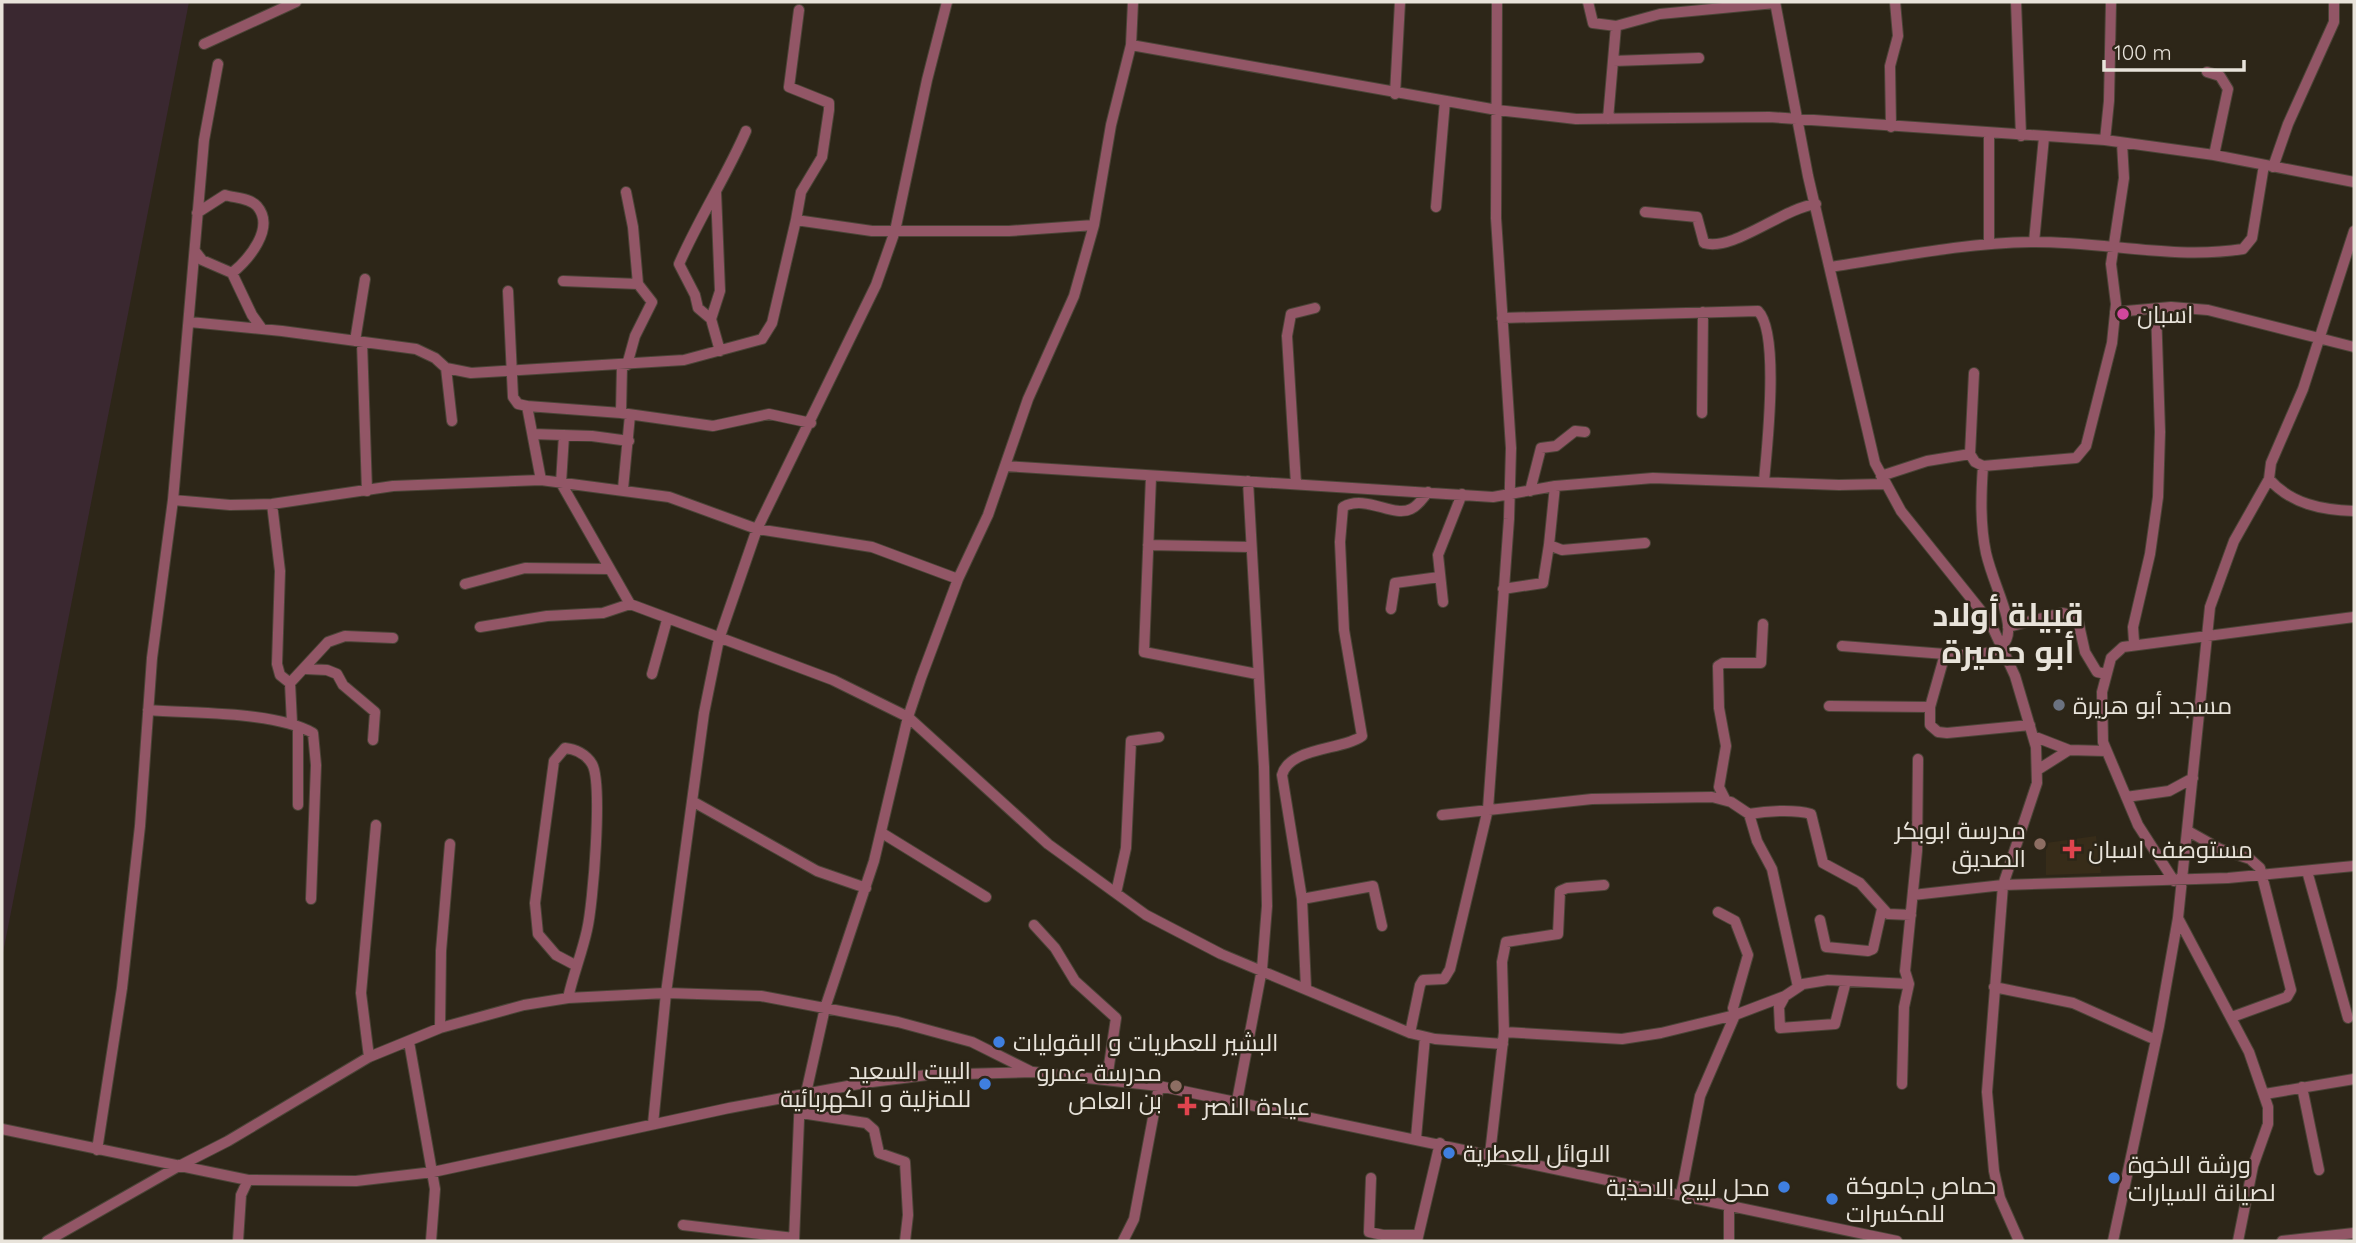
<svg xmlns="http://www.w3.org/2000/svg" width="2356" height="1243" viewBox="0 0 2356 1243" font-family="Quicksand,Cairo,sans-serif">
	<rect width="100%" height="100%" fill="#2d2618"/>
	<path fill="#3a2830" d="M2,2H189L2,958Z"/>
	<path fill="#372c19" d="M2096,836L2101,873L2046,875V843Z"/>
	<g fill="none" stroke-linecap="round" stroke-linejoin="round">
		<defs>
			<path id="minor" d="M1588,2L1593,23L1616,26L1660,14L1775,3
				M1775,2L1808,176L1875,463L1901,511L1990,622L2015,676L2036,747L2037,783L2003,885L1987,1092L1994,1171L2000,1198L2019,1241
				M2016,2L2021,136
				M204,44L296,2
				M1131,45L1497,110L1576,119L1769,117L2105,140L2214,155L2354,182
				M1613,61L1699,58
				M2207,72L2220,76L2228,89L2214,155
				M1395,94L1400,2
				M1608,119L1616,26
				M1891,127L1890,66L1898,36L1895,2
				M2105,140L2109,101L2111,2
				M2273,167L2288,124L2334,22V2
				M626,192L633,227L638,284L652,302L635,336L627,365
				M716,192L720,291L711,319L720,351
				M1436,207L1445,101
				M1645,212L1697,217L1704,243C1733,252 1783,208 1816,204
				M197,213L225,195C235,198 250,198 257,206C276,228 248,260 232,273L252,315L262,329
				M796,220L801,192L822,157L829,110V103L789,87L799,10
				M2034,242L2044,137
				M1989,244V134
				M195,251L202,260L232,273
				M1830,267C1897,257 1963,243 2031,242C2103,241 2172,260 2243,249L2252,238L2264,165
				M563,281L638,284
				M508,291L513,397L518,404L527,406L541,480
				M2115,312L2171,307L2208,310L2354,347
				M1502,318L1758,311C1780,333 1767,448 1764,481
				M711,319L698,308L695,295L679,264C699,218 726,177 746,131
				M190,322L282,331L416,349L435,358L446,368L471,373L684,360L762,339L772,323L796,220L872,231H1009L1094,225
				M355,341L365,279
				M362,342L367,491
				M446,368L452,421
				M527,406L621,413L713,426L769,414L811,423
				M621,413L622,365
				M1702,413L1703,312
				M533,434L592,436L629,441
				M564,435L561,483L630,604L833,680L908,717L1048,844L1146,915L1221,954L1410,1033L1435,1039L1503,1044
				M1970,454L1975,462L1983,466L2076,458L2086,446L2112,343L2116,304L2111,264L2124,178L2122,143
				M1005,466L1493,497L1555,486L1653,478L1839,485L1884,484
				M1983,466C1981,495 1980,524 1986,553C1999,609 2046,663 1945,654L1930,707V725L1938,732L1947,733L2030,725
				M1881,476L1927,461L1970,454L1974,373
				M1151,477L1144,652L1257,674
				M2269,479C2291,504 2322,510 2354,511
				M1296,484L1287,336L1291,314L1315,308
				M1555,486L1549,545L1562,550L1645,543
				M623,489L630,415
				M1530,491L1541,448L1556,446L1575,431L1585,432
				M173,500L230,505L272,504L393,486L541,480L669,497L757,529L872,547L958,579
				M272,504L280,571L277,664L280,675L290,683L292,723
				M1148,545L1251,547
				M465,584L525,568L609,569
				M1503,589L1543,583L1549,545
				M1443,602L1438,555L1462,494
				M1391,609L1395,583L1439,577
				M480,627L547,616L603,613L630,604
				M2008,627L2062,613L2077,616L2085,652L2097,672L2106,674
				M2138,645L2134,642L2133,627L2150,554L2158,497L2160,432L2156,309
				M1842,646L1945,654
				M306,669L327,670L337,674L343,685L375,712L373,740
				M652,674L667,620
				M290,683L328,642L345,636L393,638
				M1829,706L1930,707
				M148,710C194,714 274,711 313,733L316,765L311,899
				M2033,736L2069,750L2106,751
				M2039,769L2069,750
				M2126,797L2169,791L2193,778
				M1725,799L1719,787L1726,746L1719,708L1718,666L1723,663H1761L1763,624
				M692,801L817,871L866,888
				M298,805V727
				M1749,814C1766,811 1794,809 1811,814L1823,863L1860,883L1888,914L1911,915
				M1442,815L1592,799L1712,797L1731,802L1749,814L1757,841L1772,869L1798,987
				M2188,831L2220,849L2250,859L2260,868L2291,990L2287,997L2232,1017
				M882,833L986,897
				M2307,871L2348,1018
				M2174,881L2138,825L2103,742L2102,692L2111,658L2123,647L2354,617
				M1116,893L1126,848L1131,741L1159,737
				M1913,895L2003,885L2228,878L2354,866
				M1302,899L1373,886L1382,926
				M2178,918L2249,1052L2268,1107V1124L2253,1166L2238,1241
				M1820,920L1826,947L1868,951L1873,949L1882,909
				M1034,925L1055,948L1075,981L1116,1018L1107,1079
				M1994,987L2073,1003L2156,1040
				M1306,988L1302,899L1282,775C1289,747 1344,750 1362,736L1344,630L1340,542L1343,507C1366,494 1393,518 1411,509C1418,506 1423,498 1428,492
				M1785,996L1779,1007L1780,1028L1835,1024L1846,981
				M568,998C573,975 582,953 587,930C593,905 603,783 592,764C586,754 575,749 565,748L554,761L535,903L538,934L556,955L575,965
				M440,1028L441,951L450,844
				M1504,1032L1622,1039L1661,1033L1735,1015L1733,1008L1748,955L1735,921L1718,912
				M1410,1033L1420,985L1423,980L1444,979L1450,969L1488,809L1509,519L1511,448L1496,218L1497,2
				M409,1042L435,1189L431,1241
				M369,1057L361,993L376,825
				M1902,1084L1904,1007L1909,984L1905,971L1917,851L1918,759
				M2302,1087L2319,1170
				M806,1093L825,1008L874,861L908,717L921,678L958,579L988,515L1028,399L1074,296L1094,225L1111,125L1131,45L1133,2
				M2265,1094L2354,1079
				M1237,1101L1262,969L1267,906L1264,767L1248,481
				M801,1113L866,1123L874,1130L879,1153L905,1162L908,1215L905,1241
				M653,1124L666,993L704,713L719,639L757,529L876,285L895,231L927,80L947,2
				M2,1129L248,1180
				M1416,1138L1425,1037
				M97,1150L122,988L140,826L152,658L173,500L204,140L218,64
				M1490,1154L1504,1032L1502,962L1506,942L1558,934L1560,891L1567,888L1604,885
				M1371,1178L1369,1232L1383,1235H1418
				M1681,1194L1700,1096L1735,1015L1785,996L1803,984L1828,980L1909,984
				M683,1225L794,1238
				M47,1241L179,1166L228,1141L369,1057L440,1028L524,1005L568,998L666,993L761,996L898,1022L972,1042L1030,1071
				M238,1241L241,1195L248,1180L356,1181L433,1172L729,1108L864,1083L927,1075L1033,1072L1159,1086L1897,1241
				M794,1241L800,1095
				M1123,1241L1134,1219L1159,1086
				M1417,1241L1440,1143
				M1729,1241V1204
				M2113,1241L2159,1026L2178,918L2210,607L2234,541L2269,479L2271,463L2303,389L2354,231
				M2282,1241L2354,1233"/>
		</defs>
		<use href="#minor" stroke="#4b4437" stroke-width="12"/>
		<use href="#minor" stroke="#925666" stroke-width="10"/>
	</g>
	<circle fill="#d1479c" stroke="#2d2618" stroke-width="2.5" cx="2123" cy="314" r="7"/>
	<circle fill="#6b7280" stroke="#2d2618" stroke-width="2.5" cx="2059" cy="705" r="7"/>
	<g fill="#8d6e63" stroke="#2d2618" stroke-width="2.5">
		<circle cx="2040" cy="844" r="7"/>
		<circle cx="1176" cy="1086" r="7"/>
	</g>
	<g fill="#e0444e" stroke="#2d2618" stroke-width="2.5">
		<path d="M2068.5 838.5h7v7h7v7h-7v7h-7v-7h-7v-7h7z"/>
		<path d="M1183.5 1095.5h7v7h7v7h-7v7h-7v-7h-7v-7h7z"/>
	</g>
	<g fill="#3f7fe0" stroke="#2d2618" stroke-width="2.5">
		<circle cx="999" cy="1042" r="7"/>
		<circle cx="985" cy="1084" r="7"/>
		<circle cx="1449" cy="1153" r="7"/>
		<circle cx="2114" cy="1178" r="7"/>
		<circle cx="1784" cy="1187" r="7"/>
		<circle cx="1832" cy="1199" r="7"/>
	</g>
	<g text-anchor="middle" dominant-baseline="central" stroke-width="5" stroke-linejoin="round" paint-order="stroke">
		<g font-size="24" fill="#e8e3da" stroke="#2d2618" text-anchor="start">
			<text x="2137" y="314">اسبان</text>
			<text x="2073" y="705">مسجد أبو هريرة</text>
			<text x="2026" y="830" text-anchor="end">مدرسة ابوبكر<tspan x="2026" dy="28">الصديق</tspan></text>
			<text x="2088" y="849">مستوصف اسبان</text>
			<text x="1013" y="1042">البشير للعطريات و البقوليات</text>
			<text x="971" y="1070" text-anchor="end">البيت السعيد<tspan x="971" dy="28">للمنزلية و الكهربائية</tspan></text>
			<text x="1162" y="1072" text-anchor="end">مدرسة عمرو<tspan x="1162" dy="28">بن العاص</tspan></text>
			<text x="1203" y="1106">عيادة النصر</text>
			<text x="1463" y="1153">الاوائل للعطرية</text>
			<text x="2128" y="1164">ورشة الاخوة<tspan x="2128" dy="28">لصيانة السيارات</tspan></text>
			<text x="1846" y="1185">حماص جاموكة<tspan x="1846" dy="28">للمكسرات</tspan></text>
			<text x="1770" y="1187" text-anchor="end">محل لبيع الاحذية</text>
		</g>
		<g font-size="32" font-weight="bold" fill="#e8e3da" stroke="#2d2618">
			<text x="2008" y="614">قبيلة أولاد<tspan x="2008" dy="37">أبو حميرة</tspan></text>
		</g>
	</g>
	<rect width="2356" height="1243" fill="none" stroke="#e8e3da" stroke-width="7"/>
	<path d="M2104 60v10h140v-10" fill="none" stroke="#e8e3da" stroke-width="3.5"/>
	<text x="2114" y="60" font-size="21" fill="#e8e3da" stroke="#2d2618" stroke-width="5" paint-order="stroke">100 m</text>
</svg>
